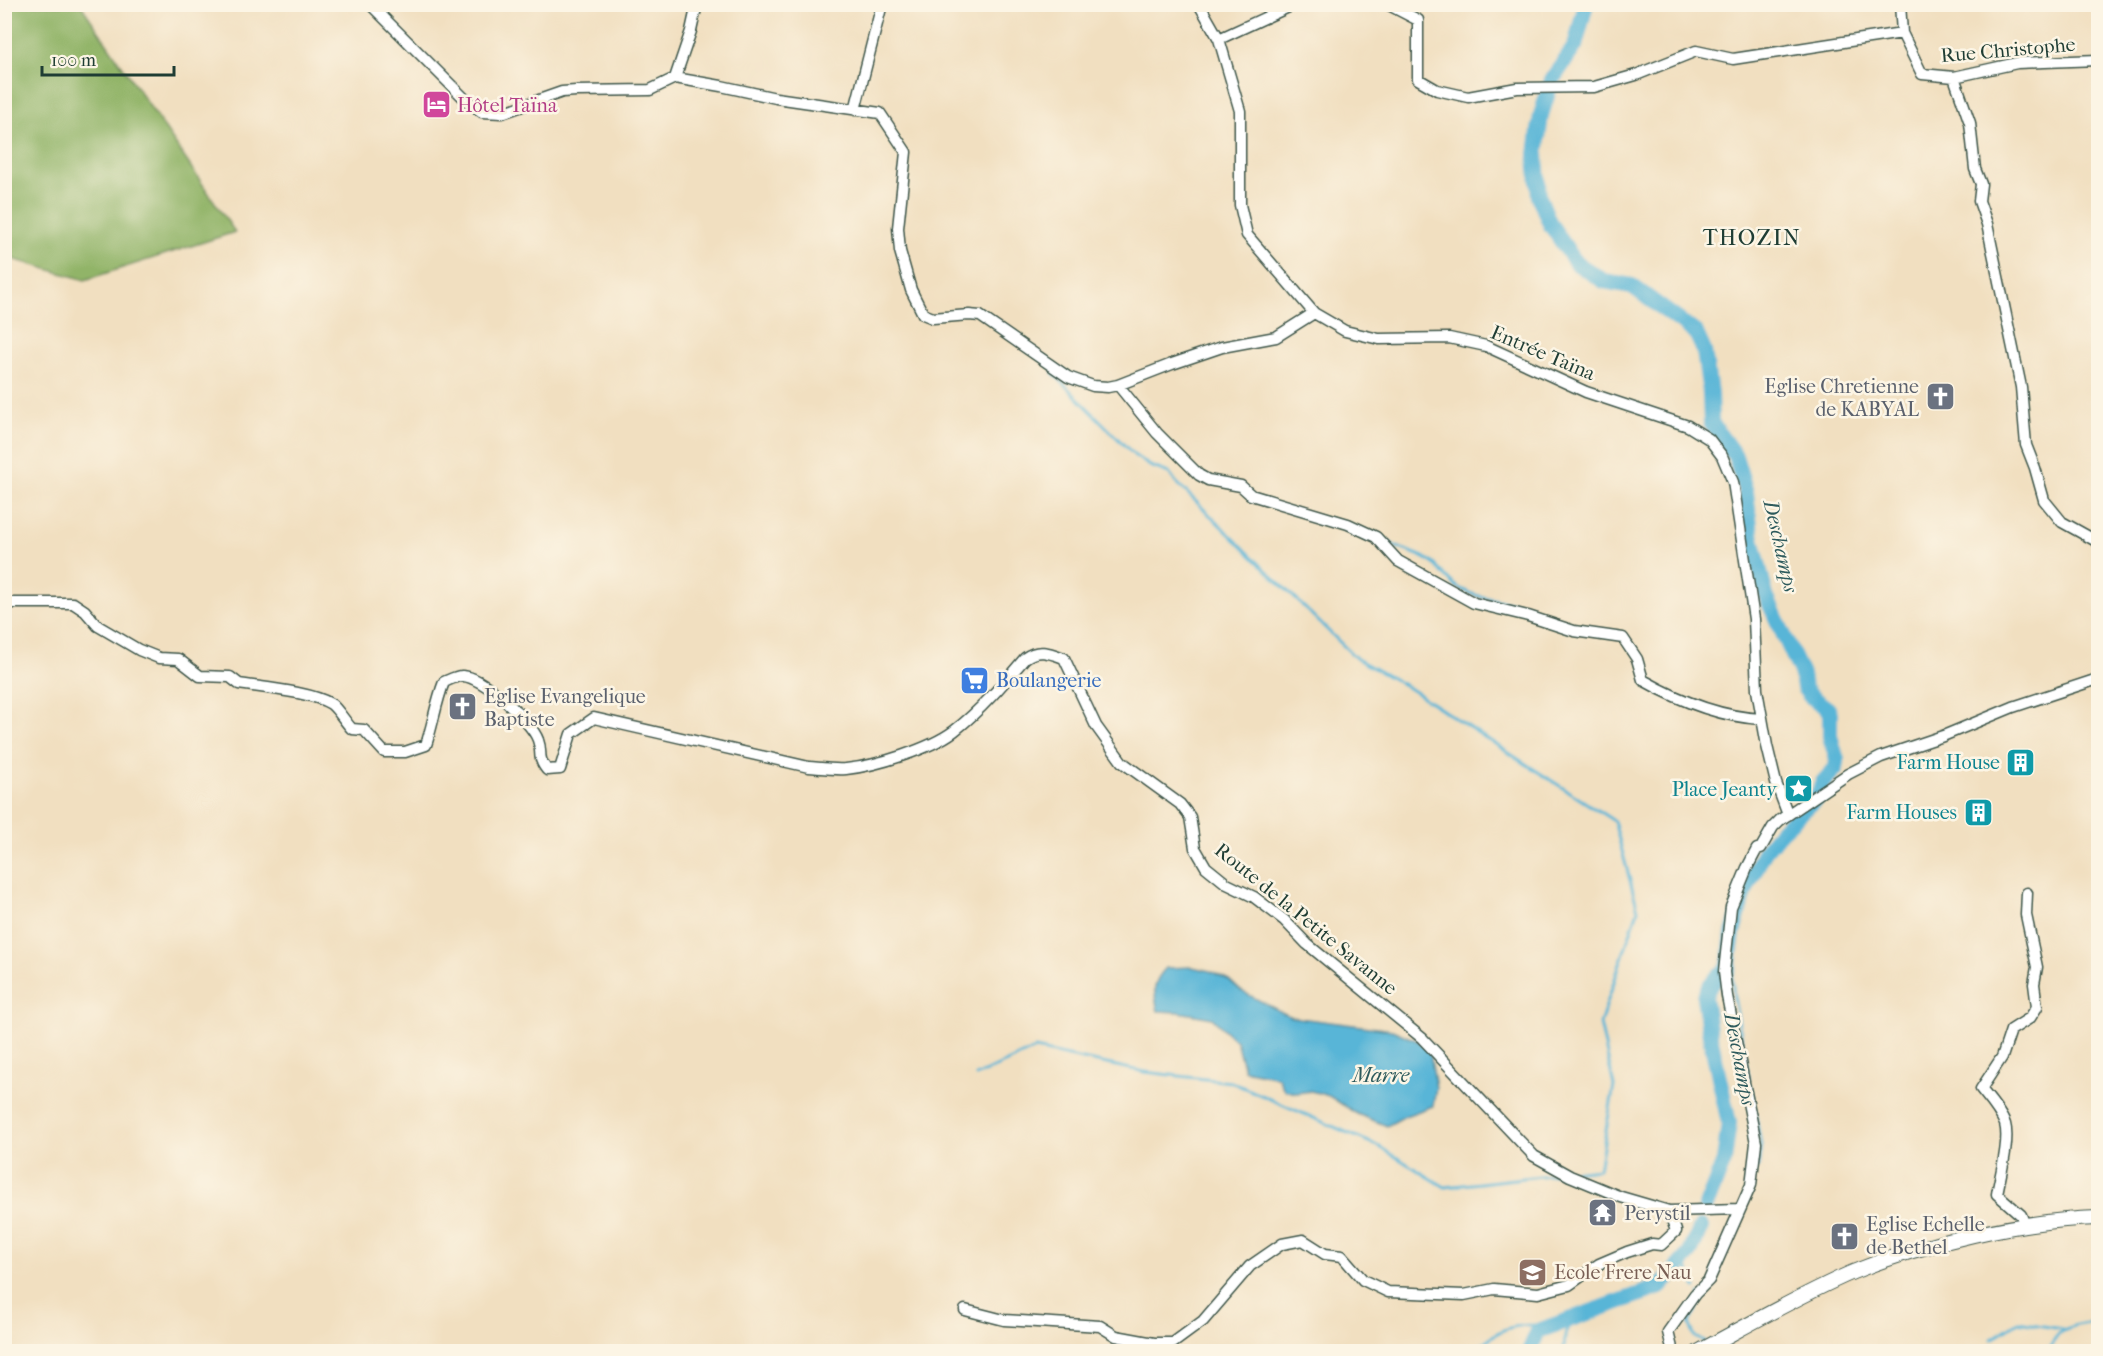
<svg xmlns="http://www.w3.org/2000/svg" width="2103" height="1356" viewBox="0 0 2103 1356" font-family="'IM FELL French Canon',serif">
	<rect width="100%" height="100%" fill="#fcf5e5"/>
	<filter id="ink" filterUnits="userSpaceOnUse"><feTurbulence type="fractalNoise" baseFrequency=".0167" numOctaves="2"/><feDisplacementMap in="SourceGraphic" scale="12" xChannelSelector="R" yChannelSelector="G"/><feConvolveMatrix kernelMatrix="1 2 1 2 8 2 1 2 1" color-interpolation-filters="sRGB"/></filter>
	<filter id="wash" filterUnits="userSpaceOnUse"><feTurbulence type="fractalNoise" baseFrequency=".008" numOctaves="4" result="noise"/><feDisplacementMap in="SourceGraphic" scale="24" xChannelSelector="R" yChannelSelector="G"/><feGaussianBlur stdDeviation="1.35" result="paint"/><feColorMatrix in="noise" values="0 0 0 0 0 0 0 0 0 0 0 0 0 0 0 0 0 1.4 0 .05"/><feComposite in="paint" operator="in"/></filter>
	<g filter="url(#wash)">
		<rect width="100%" height="100%" fill="#f1dfc0"/>
		<path fill="#91b468" stroke="#58784e" stroke-width="1.5" d="M4,5H81L235,232L85,280L5,257Z"/>
		<path fill="#59b5d7" stroke="#3c7986" stroke-width="1.5" d="M1192,967L1210,971L1229,980L1241,991L1291,1017L1392,1030L1418,1041L1430,1053L1436,1088L1433,1106L1405,1116L1387,1126L1357,1114L1329,1096L1311,1091L1297,1093L1284,1090L1278,1077L1244,1070L1236,1041L1212,1018L1179,1012L1158,1011C1154,992 1151,983 1166,968Z"/>
		<g fill="none" stroke-linecap="round" stroke-linejoin="round">
			<path stroke="#59b5d7" stroke-width="3" d="M1053,373L1135,456L1150,466L1169,473L1174,480L1357,659L1404,685L1614,821L1638,910L1600,1024L1614,1086L1599,1169L1571,1172
				M1388,542C1401,551 1417,552 1430,561C1442,569 1447,582 1461,589C1481,600 1503,599 1524,606C1530,609 1535,612 1541,615
				M1730,958L1734,997L1749,1079
				M976,1076L1035,1049L1145,1072L1231,1082L1378,1146L1445,1187L1558,1174
				M1750,1085L1761,1145L1758,1167
				M1684,1260L1696,1288
				M1700,1294L1702,1298L1689,1323L1695,1337L1704,1342
				M1992,1339L2018,1322L2062,1329
				M1468,1352C1484,1345 1495,1330 1513,1327C1526,1324 1541,1326 1555,1324
				M1564,1352L1565,1335L1571,1318
				M2049,1352C2057,1324 2074,1326 2098,1321"/>
			<path stroke="#59b5d7" stroke-width="16" d="M1586,4L1575,46L1552,80L1541,115L1536,155L1539,197L1550,224L1576,263L1604,281L1632,286L1696,333L1704,351L1710,393L1711,423L1735,456L1746,492L1751,534L1766,596L1802,675L1804,688L1810,696L1828,709L1830,714V736L1837,760L1836,768L1823,782L1816,799L1781,831L1764,852L1745,891L1741,904L1733,933L1728,970L1719,975L1710,985L1704,997L1710,1036L1729,1123L1724,1161L1706,1206
				M1529,1352L1538,1331L1660,1287L1690,1253L1701,1227"/>
		</g>
	</g>
	<g filter="url(#ink)">
		<g fill="none" stroke-linecap="round" stroke-linejoin="round">
			<defs>
				<path id="minor" d="M370,4L465,99L482,112L502,113L562,92L576,91L650,90L675,78L691,31L697,4
					M1199,4L1219,39L1240,111V205L1247,235L1314,313L1345,331L1379,339L1449,338L1486,346L1586,392L1688,426L1709,439L1722,456L1733,482L1754,619L1757,690L1767,746L1776,783L1788,815
					M1387,4L1418,20V79L1437,90L1468,97L1517,88L1594,87L1636,75L1696,51L1733,59L1902,33
					M1900,4L1902,33L1922,74L1954,77L2017,63L2098,60
					M1219,39L1295,4
					M1954,77L1970,123L1975,169L1981,184L1979,201L1987,224L2021,387L2026,445L2035,468L2044,500L2062,522L2098,542
					M675,78L721,86L776,98L880,113L906,152L898,228L900,251L911,290L923,314L933,318L969,315L980,316L1068,377L1093,386L1108,387L1118,385L1172,364L1222,347L1276,337L1314,313
					M855,110L882,4
					M1118,385L1157,433L1199,475L1208,480L1241,486L1251,495L1348,524L1376,537L1398,561L1474,603L1528,616L1574,631L1623,638L1637,659L1643,680C1680,701 1719,717 1762,719
					M4,603H73L85,611L98,626L139,650L159,658L178,659L200,676L230,677L239,684C264,688 311,692 331,704C337,708 346,723 352,729L364,730L384,752H405L426,745C433,724 436,702 444,682C449,680 456,676 461,676C481,674 532,722 538,740C543,753 536,756 547,770L560,769L571,734L594,718L809,767C821,768 834,770 846,769C876,766 930,749 954,731C981,710 1003,684 1025,658C1038,648 1050,653 1064,658L1096,726L1122,762L1180,804L1190,817L1195,848L1206,867L1227,884L1254,897L1284,920L1307,944L1422,1038L1534,1156L1570,1176L1621,1197L1669,1211L1739,1209
					M2025,1225L2021,1215L1997,1194C2000,1176 2010,1141 2005,1124C2000,1111 1989,1099 1981,1089L2002,1057L2011,1030L2030,1018L2037,1007L2034,984L2037,967L2026,915L2027,893
					M965,1310L1004,1320L1100,1326L1116,1336L1154,1343H1173L1203,1321L1250,1266L1282,1244L1303,1240L1325,1254L1342,1256L1363,1280L1388,1292L1464,1295L1494,1289L1538,1293L1569,1285L1599,1264L1627,1252L1652,1244L1661,1245L1676,1231L1669,1211
					M1673,1352L1668,1332L1695,1294L1709,1280L1751,1185L1756,1143L1727,996L1724,972L1731,907L1747,868L1757,849L1761,848L1773,827L1780,820L1848,774L1881,757L1943,736L2013,707L2098,679"/>
				<path id="major" d="M1698,1352C1748,1325 1802,1294 1853,1272C1924,1243 2022,1220 2098,1218"/>
			</defs>
			<use href="#minor" stroke="#3e5549" stroke-width="13"/>
			<use href="#major" stroke="#3e5549" stroke-width="16"/>
			<use href="#minor" stroke="#fff" stroke-width="10"/>
			<use href="#major" stroke="#fff" stroke-width="14"/>
		</g>
	</g>
	<defs>
		<symbol id="hotel-square" viewBox="-11 -11 22 22"><rect x="-9" y="-9" width="18" height="18" rx="4" fill="#d1479c" stroke="#fcf5e5"/><path d="M-6-4.5h1.5V1H6V5H4.5V3h-9V5H-6ZM-4 0a1.8 1.8 0 1 1 3.6 0ZM.5 0V-2.5h3Q6-2.5 6 0Z" fill="#fff"/></symbol>
		<symbol id="church-square" viewBox="-11 -11 22 22"><rect x="-9" y="-9" width="18" height="18" rx="4" fill="#6b7280" stroke="#fcf5e5"/><path d="M-1.2-6h2.4v3.5h3.3v2.4h-3.3V6h-2.4V-.1h-3.3v-2.4h3.3Z" fill="#fff"/></symbol>
		<symbol id="supermarket-square" viewBox="-11 -11 22 22"><rect x="-9" y="-9" width="18" height="18" rx="4" fill="#3f7fe0" stroke="#fcf5e5"/><path d="M-6-5.5h2.5l.6 2H6L4.5 2H-2.5L-4.4-4H-6ZM-1.5 3.2a1.3 1.3 0 1 0 .1 0ZM3 3.2a1.3 1.3 0 1 0 .1 0Z" fill="#fff"/></symbol>
		<symbol id="building-square" viewBox="-11 -11 22 22"><rect x="-9" y="-9" width="18" height="18" rx="4" fill="#0f9aa8" stroke="#fcf5e5"/><path d="M-4-6H4V6H1V3H-1V6H-4ZM-2.5-4.3h1.7v1.8h-1.7ZM.8-4.3h1.7v1.8H.8ZM-2.5-1h1.7V.8h-1.7ZM.8-1h1.7V.8H.8Z" fill="#fff"/></symbol>
		<symbol id="sight-square" viewBox="-11 -11 22 22"><rect x="-9" y="-9" width="18" height="18" rx="4" fill="#0f9aa8" stroke="#fcf5e5"/><path d="M0-6L1.8-2.2L6-1.7L2.9 1.2L3.7 5.4L0 3.3L-3.7 5.4L-2.9 1.2L-6-1.7L-1.8-2.2Z" fill="#fff"/></symbol>
		<symbol id="temple-square" viewBox="-11 -11 22 22"><rect x="-9" y="-9" width="18" height="18" rx="4" fill="#6b7280" stroke="#fcf5e5"/><path d="M0-6L5-2H3V0L6.5 2.5H4V6H1.5V3h-3V6H-4V2.5H-6.5L-3 0V-2H-5Z" fill="#fff"/></symbol>
		<symbol id="school-square" viewBox="-11 -11 22 22"><rect x="-9" y="-9" width="18" height="18" rx="4" fill="#8d6e63" stroke="#fcf5e5"/><path d="M0-5L7-2L0 1L-7-2ZM-4 1L0 2.5L4 1V4Q0 6-4 4Z" fill="#fff"/></symbol>
	</defs>
	<g fill-rule="evenodd">
		<use href="#hotel-square" x="420" y="88" width="33" height="33"/>
		<use href="#church-square" x="1924" y="380" width="33" height="33"/>
		<use href="#supermarket-square" x="958" y="664" width="33" height="33"/>
		<use href="#church-square" x="446" y="690" width="33" height="33"/>
		<use href="#building-square" x="2004" y="746" width="33" height="33"/>
		<use href="#sight-square" x="1782" y="772" width="33" height="33"/>
		<use href="#building-square" x="1962" y="796" width="33" height="33"/>
		<use href="#temple-square" x="1586" y="1196" width="33" height="33"/>
		<use href="#church-square" x="1828" y="1220" width="33" height="33"/>
		<use href="#school-square" x="1516" y="1256" width="33" height="33"/>
	</g>
	<g text-anchor="middle" dominant-baseline="central" stroke-width="5" stroke-linejoin="round" paint-order="stroke">
		<g font-size="20" fill="#1f3d34" stroke="#fcf5e5">
			<text transform="translate(2008 50) rotate(-5)">Rue Christophe</text>
			<text transform="translate(1543 353) rotate(23)">Entrée Taïna</text>
			<text transform="translate(1306 919) rotate(39)">Route de la Petite Savanne</text>
		</g>
		<g font-size="20" fill="#b23c85" stroke="#fcf5e5" text-anchor="start">
			<text x="457" y="105">Hôtel Taïna</text>
		</g>
		<g font-size="20" fill="#5b616d" stroke="#fcf5e5" text-anchor="start">
			<text x="1919" y="386" text-anchor="end">Eglise Chretienne<tspan x="1919" dy="23">de KABYAL</tspan></text>
			<text x="484" y="696">Eglise Evangelique<tspan x="484" dy="23">Baptiste</tspan></text>
			<text x="1624" y="1213">Perystil</text>
			<text x="1866" y="1224">Eglise Echelle<tspan x="1866" dy="23">de Bethel</tspan></text>
		</g>
		<g font-size="20" fill="#366cbe" stroke="#fcf5e5" text-anchor="start">
			<text x="996" y="680">Boulangerie</text>
		</g>
		<g font-size="20" fill="#0d838f" stroke="#fcf5e5" text-anchor="end">
			<text x="2000" y="762">Farm House</text>
			<text x="1777" y="789">Place Jeanty</text>
			<text x="1957" y="812">Farm Houses</text>
		</g>
		<g font-size="20" fill="#785e54" stroke="#fcf5e5" text-anchor="start">
			<text x="1554" y="1272">Ecole Frere Nau</text>
		</g>
		<g font-size="21" font-style="italic" fill="#2e5b5d" stroke="#fcf5e5">
			<text transform="translate(1781 546) rotate(77)">Deschamps</text>
			<text transform="translate(1740 1059) rotate(79)">Deschamps</text>
			<text x="1381" y="1075">Marre</text>
		</g>
		<g font-size="22" letter-spacing="1.5" fill="#1f3d34" stroke="#fcf5e5">
			<text x="1752" y="238">THOZIN</text>
		</g>
	</g>
	<rect width="2103" height="1356" fill="none" stroke="#fcf5e5" stroke-width="24"/>
	<path d="M42 66v9h132v-9" fill="none" stroke="#1f3d34" stroke-width="3"/>
	<text x="51" y="66" font-size="18" fill="#1f3d34" stroke="#fcf5e5" stroke-width="4.5" paint-order="stroke">100 m</text>
</svg>
